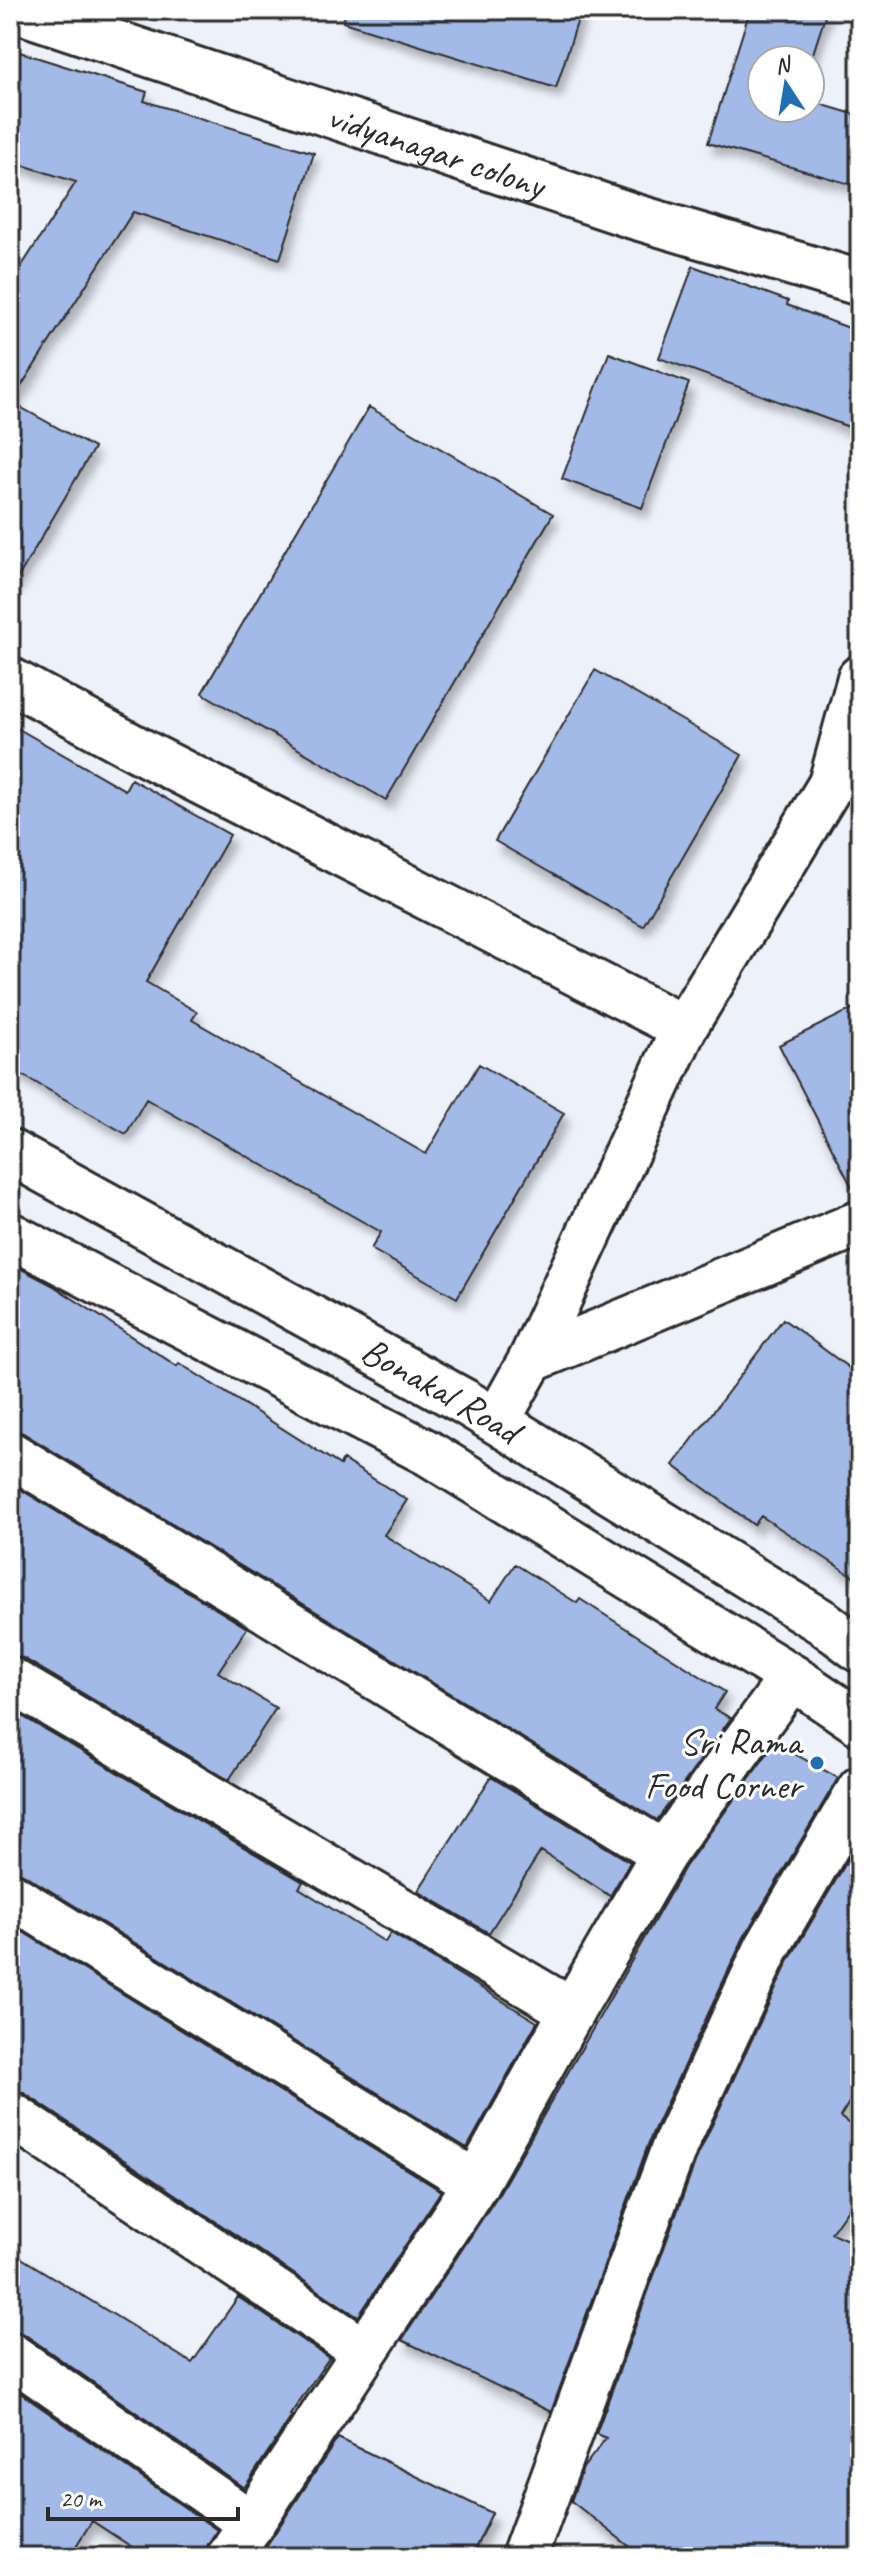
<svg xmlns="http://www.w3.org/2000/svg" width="870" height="2567" viewBox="0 0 870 2567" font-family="Caveat,sans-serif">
	<defs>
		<filter id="shadow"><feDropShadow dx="5" dy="9" stdDeviation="4" flood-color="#0004"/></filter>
	</defs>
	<rect width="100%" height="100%" fill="#edf1fa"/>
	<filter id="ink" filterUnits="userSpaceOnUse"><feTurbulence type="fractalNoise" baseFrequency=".0125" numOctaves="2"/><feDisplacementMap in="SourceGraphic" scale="16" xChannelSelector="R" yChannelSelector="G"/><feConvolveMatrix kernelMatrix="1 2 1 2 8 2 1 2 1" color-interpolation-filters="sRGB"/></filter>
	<g filter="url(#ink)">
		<path fill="#a3b9e7" stroke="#2b2b2b" stroke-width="2" filter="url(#shadow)" d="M345,10H581L556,88L343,22Z
			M750,10H827L810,63V60H762V108H810V101L860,116V187L708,143Z
			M10,49L147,92L144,101L314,153L280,259L133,212L11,402L94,448L10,591V284L76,182L10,161Z
			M693,266L788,301L787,305L860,332V431L659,358Z
			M609,353L689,383L642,508L562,479Z
			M369,407L553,514L386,800L202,693Z
			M595,670L742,755L643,926L495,841Z
			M10,724L125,790L131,779L230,835L146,982L197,1012L192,1020L426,1154L479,1064L564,1113L457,1298L371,1249L381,1232L146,1099L126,1134L10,1068Z
			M860,1005V1199H858L779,1045Z
			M10,1263L52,1285L177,1366L179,1363L340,1465L343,1460L407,1500L384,1535L491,1601L515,1564L577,1603L580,1599L725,1692L714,1709L731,1718L657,1820L23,1433L10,1429Z
			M783,1319L860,1376V1581L761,1516L754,1525L673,1465Z
			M10,1483L247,1628L218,1672L276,1708L229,1780L23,1658L10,1655Z
			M10,1709L303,1882L299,1888L385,1942L391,1933L537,2022L467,2148L23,1874L10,1870Z
			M775,1743L838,1778L744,1937L652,2134L551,2412L402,2340L498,2195L685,1867Z
			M491,1777L630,1862L610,1896L541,1851L489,1933L418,1891Z
			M860,1839V2085L840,2117L860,2132V2192L831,2233L860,2245V2557H643L571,2501L583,2468L606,2438L596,2434L698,2155L789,1960Z
			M10,1924L441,2191L358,2317L24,2093L10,2089Z
			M10,2251L192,2363L238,2297L329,2358L290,2415L292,2416L244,2488L24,2334L10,2330Z
			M10,2386L217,2530L208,2544L204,2557H147L92,2521L69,2557H10Z
			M338,2438L492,2513L471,2557H259Z"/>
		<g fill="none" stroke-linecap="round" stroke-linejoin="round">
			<defs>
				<g id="street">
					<path id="s1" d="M17,10L633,216L860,283"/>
					<path d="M10,680L150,756L684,1028"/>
					<path d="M831,784L860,678"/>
					<path d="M531,1360L860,1223"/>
					<path d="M497,1421L531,1360L684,1028L831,784L860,768"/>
					<path d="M10,1454L664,1853"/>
					<path d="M10,1680L572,2011"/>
					<path d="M10,1895L476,2183"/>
					<path d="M10,2114L364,2351"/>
					<path d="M10,2355L252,2524"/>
					<path d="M229,2557L476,2183L572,2011L664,1853L792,1677"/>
					<path d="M524,2557L675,2145L767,1948L860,1789"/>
				</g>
				<g id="secondary">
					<path id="s2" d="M10,1152L465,1402L824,1623L860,1650"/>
					<path d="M10,1235L428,1453L792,1677L860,1723"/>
				</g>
			</defs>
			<use href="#street" stroke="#2b2b2b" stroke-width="50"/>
			<use href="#secondary" stroke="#2b2b2b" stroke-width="50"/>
			<use href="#street" stroke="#fff" stroke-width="44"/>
			<use href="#secondary" stroke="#fff" stroke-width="44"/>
		</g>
	</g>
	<circle fill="#1f6fb2" stroke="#fff" stroke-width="3" cx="817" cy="1763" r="8"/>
	<g text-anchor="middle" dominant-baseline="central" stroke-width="6" stroke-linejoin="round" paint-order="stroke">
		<g font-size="38" fill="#2b2b2b" stroke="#fff">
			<text stroke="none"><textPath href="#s1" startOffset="442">vidyanagar colony</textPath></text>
			<text stroke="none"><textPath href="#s2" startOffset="492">Bonakal Road</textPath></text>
		</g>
		<g font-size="38" fill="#2b2b2b" stroke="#fff" text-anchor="end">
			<text x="801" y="1741">Sri Rama<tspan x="801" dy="44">Food Corner</tspan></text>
		</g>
	</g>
	<rect width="870" height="2567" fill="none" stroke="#fff" stroke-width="40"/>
	<rect x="20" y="20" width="830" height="2527" fill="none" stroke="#2b2b2b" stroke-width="3" filter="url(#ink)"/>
	<g transform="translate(786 84) rotate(348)"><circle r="38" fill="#ffffff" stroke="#aaaaaa" stroke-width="2"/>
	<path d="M0-6L14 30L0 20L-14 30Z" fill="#1f6fb2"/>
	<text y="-12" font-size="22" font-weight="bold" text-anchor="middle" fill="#2b2b2b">N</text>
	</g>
	<path d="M48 2507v12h190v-12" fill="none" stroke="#2b2b2b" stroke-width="4"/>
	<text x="60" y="2507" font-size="24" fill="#2b2b2b" stroke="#ffffff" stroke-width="6" paint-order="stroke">20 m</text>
</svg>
